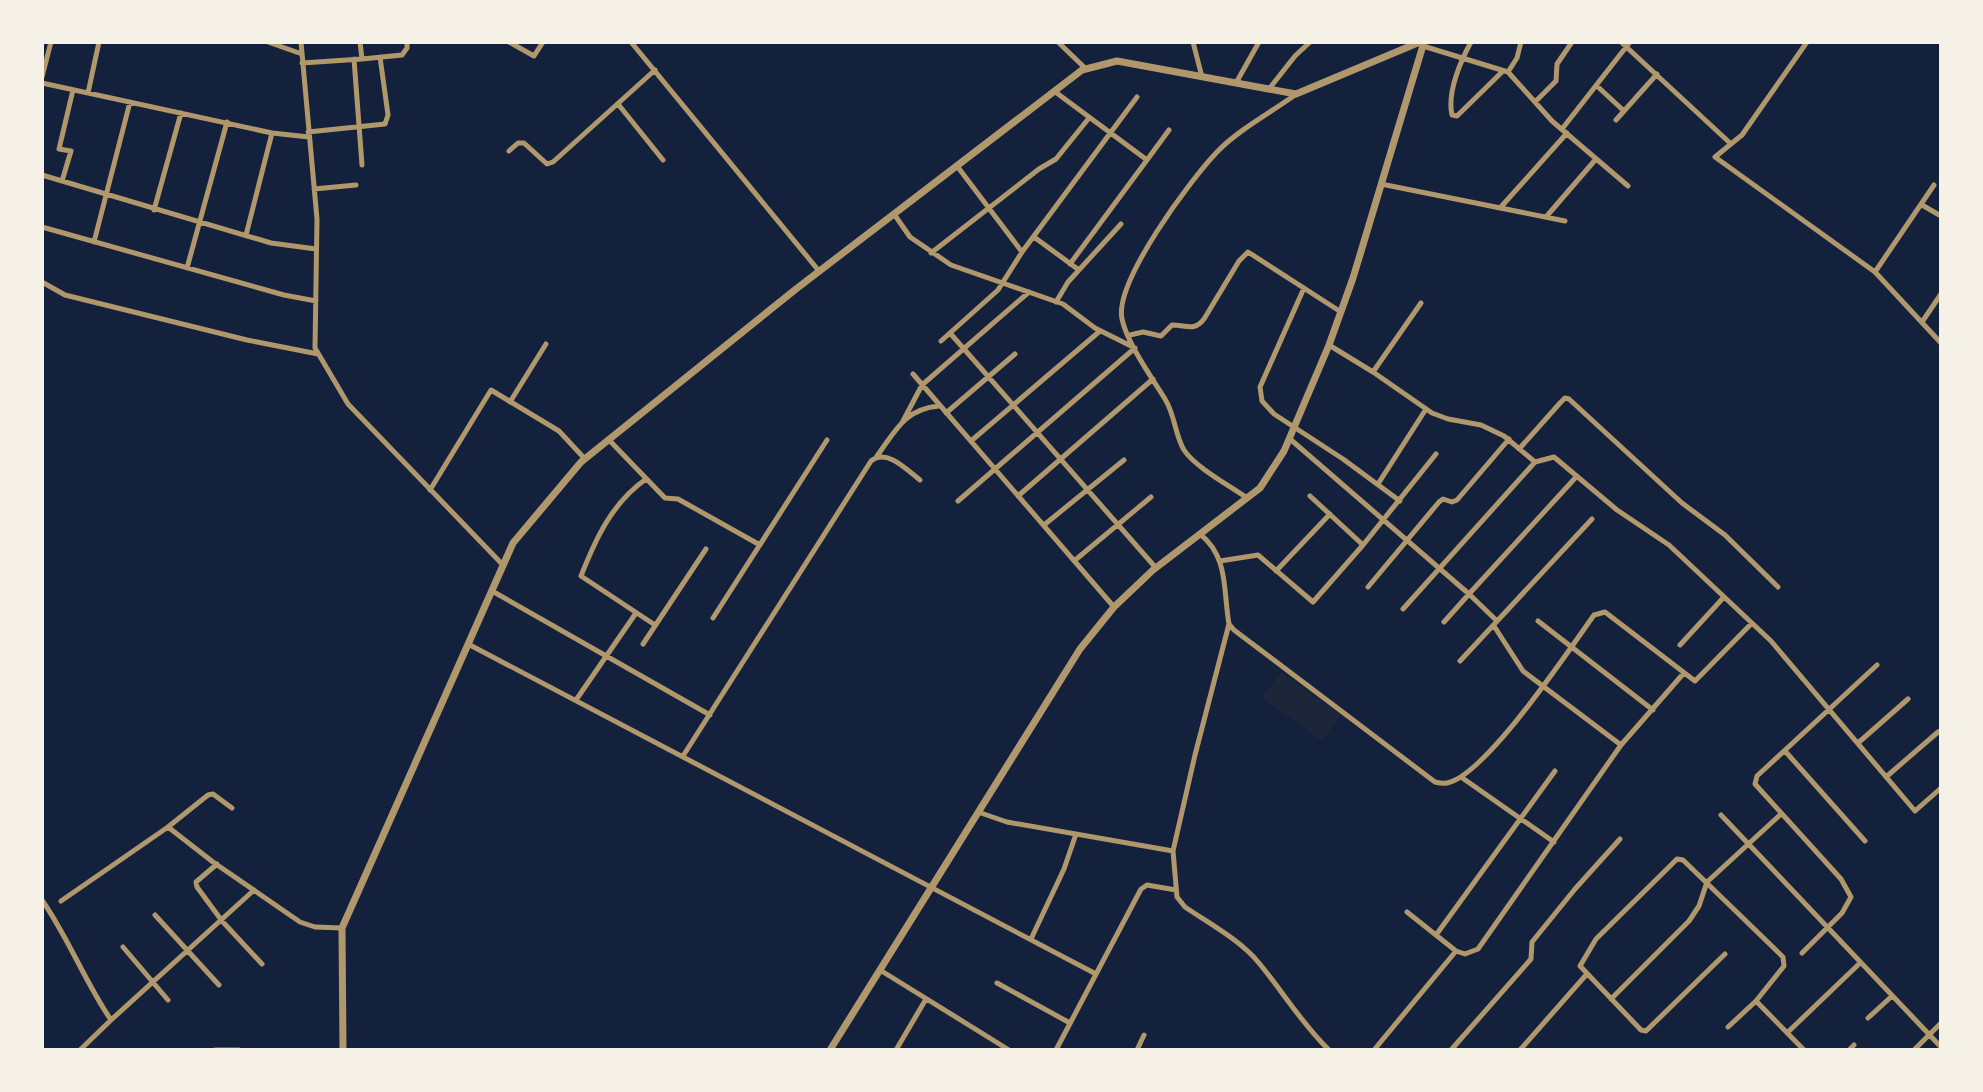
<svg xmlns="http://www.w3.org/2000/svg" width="1983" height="1092" viewBox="0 0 1983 1092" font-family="'PT Sans Narrow',sans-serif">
	<rect width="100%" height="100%" fill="#14213d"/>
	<path fill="#1d2539" d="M1281,672L1341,715L1322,741L1262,698Z"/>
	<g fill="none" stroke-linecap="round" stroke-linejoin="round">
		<path stroke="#b1986c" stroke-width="5" d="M268,42L302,54
			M301,42L317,219L315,348L348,404L503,565
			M509,42L534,56L543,42
			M631,42L819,271
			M1058,42L1086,69
			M1193,42L1202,77
			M1471,42C1460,62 1447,93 1452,115L1457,116L1503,71
			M1621,42L1730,143
			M1807,42L1742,135L1715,157L1875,272L1941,343
			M1423,46L1508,72L1552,121L1628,186
			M354,59L362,165
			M362,59L402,55L407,48V42
			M302,63L362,59L360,42
			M1508,72L1517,58L1521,42
			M42,77L51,42
			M42,83L272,133L309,137
			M1236,83L1259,42
			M1597,86L1624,111
			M1269,89L1295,56L1310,42
			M1054,91L1147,160L1070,264
			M88,93L99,42
			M1535,102L1556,81L1557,64L1572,42
			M618,104L663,160
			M1616,120L1657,74
			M1562,129L1630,42
			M308,132L385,124L388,115L380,57
			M509,151L518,143H524L547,164L553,162L655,70
			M1147,160L1169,130
			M957,166L1022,252
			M42,175L271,243L316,249
			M62,181L71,151L59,149L73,90
			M1381,184L1565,221
			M314,189L356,185
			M1922,205L1941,216
			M1500,208L1567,133
			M154,210L181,113
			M894,214L910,237L951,265L1063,304L1095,328L1135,348L958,501
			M1546,217L1596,159
			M42,227L284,295L316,301
			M246,235L272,133
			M1034,237L1079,270
			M94,242L130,102
			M931,253L1039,169L1056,159L1089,118
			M187,268L227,122
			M1875,272L1934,185
			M42,282L65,295L247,340L318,354
			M1304,288L1260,387L1262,401L1274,414L1343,459L1400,501
			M1056,302L1068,282L1121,224
			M1922,322L1941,294
			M950,333L1156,568
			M1130,335L1143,332L1161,336L1172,325C1186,325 1194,332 1204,319L1239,261L1248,252L1341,312
			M941,341L998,290L1022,252L1137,97
			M1329,345L1373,372L1432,413L1448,419L1481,425L1504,436L1535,462
			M1373,372L1421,303
			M913,374L1114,607
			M510,402L546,344
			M946,413L1015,354
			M903,421L922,385L1029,292
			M1290,439L1469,594L1577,476
			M609,440L665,498L678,499L760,545
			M971,441L1100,331
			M1519,449L1560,403L1565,398L1569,399L1682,503L1725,535L1778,587
			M877,456C896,430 905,409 939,406
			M646,479C612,503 596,538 581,576L655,625
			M1378,484L1426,409
			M430,490L491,390L559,431L585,459
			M1018,496L1153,379
			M1310,496L1363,545
			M1247,498C1230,486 1195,467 1184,450C1175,435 1175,415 1165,399C1152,378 1127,343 1122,319C1114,282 1191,179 1217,152C1238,130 1270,113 1295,95
			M1044,525L1124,460
			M1200,534C1229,557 1223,591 1229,624L1234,630L1435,782C1439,783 1443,784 1447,783C1485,776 1569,650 1594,615L1605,612L1695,681L1752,623
			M1074,561L1151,497
			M1220,561L1258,555L1313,602L1363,545L1436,454
			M1276,571L1330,514
			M1368,587L1439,502L1443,499L1452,502L1457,500L1509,439
			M492,591L710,715
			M1403,609L1535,462L1554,457L1617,510L1669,545L1771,641L1915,811L1941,788
			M713,618L827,440
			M1538,621L1653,710
			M1444,622L1469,594L1497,621
			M1494,626L1523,671L1621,745
			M468,644L1096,974
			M643,644L706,549
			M1680,645L1724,597
			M1460,661L1592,519
			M576,700L636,613
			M1858,743L1908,699
			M1785,751L1865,841
			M683,756L871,461C887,448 907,470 920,480
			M1461,777L1554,842
			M1886,777L1938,732
			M978,812L1007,822L1173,851L1177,897L1185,907C1210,924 1240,940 1259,963C1283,992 1302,1024 1329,1050
			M1721,815L1941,1047
			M168,827L208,795L213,794L232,808
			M1173,851L1195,755L1229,624
			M217,864L196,882L197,887L222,921L262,964
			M42,900C69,939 85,982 111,1020L254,890
			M61,901L168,827L213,862L300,922L315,927L342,928
			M1407,912L1456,951L1465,954L1478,949L1621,745L1683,674
			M155,915L219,985
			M1436,935L1555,771
			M1031,939L1064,869L1076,834
			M123,947L168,1000
			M1802,953L1842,913L1851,897L1841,879L1755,784L1757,776L1877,665
			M1725,954L1646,1031L1641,1030L1580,966L1596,939L1670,866L1677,859L1683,860L1783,957L1784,966L1756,1001L1804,1050
			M880,970L1009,1050
			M997,983L1070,1023
			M1611,999L1689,921L1699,906L1707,882L1781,814
			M1868,1018L1892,996
			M1728,1027L1756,1001
			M1788,1032L1860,963
			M80,1050L111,1020
			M215,1050H239
			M896,1050L926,999
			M1056,1050L1141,889L1147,885L1176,890
			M1137,1050L1144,1035
			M1374,1050L1456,951
			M1451,1050L1531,959L1532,942L1575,889L1620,839
			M1520,1050L1586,975
			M1849,1050L1854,1045
			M1914,1050L1941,1023"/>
		<path stroke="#b1986c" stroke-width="7" d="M343,1050L342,928L513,543L581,462L796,289L1082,70L1117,61L1296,94L1420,42
			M830,1050L1080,649L1114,607L1153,570L1260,488L1284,451L1329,345L1353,278L1424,42"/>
	</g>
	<rect width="1983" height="1092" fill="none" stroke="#f6f1e7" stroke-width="88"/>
</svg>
